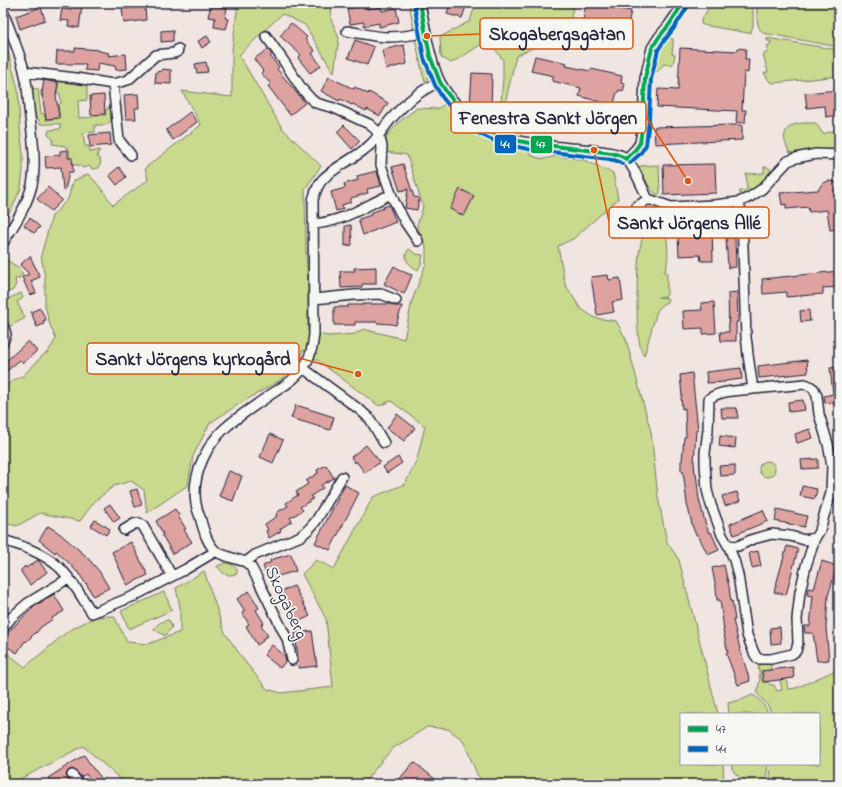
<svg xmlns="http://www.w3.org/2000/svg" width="842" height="787" viewBox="0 0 842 787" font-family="'Indie Flower',sans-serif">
	<rect width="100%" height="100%" fill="#f1e5e2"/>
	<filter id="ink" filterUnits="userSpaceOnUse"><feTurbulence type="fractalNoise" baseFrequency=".025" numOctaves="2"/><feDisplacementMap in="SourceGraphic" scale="8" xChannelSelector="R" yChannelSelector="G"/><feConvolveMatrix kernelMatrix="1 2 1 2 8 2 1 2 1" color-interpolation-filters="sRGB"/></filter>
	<g filter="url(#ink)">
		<path fill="#c9d98d" stroke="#767e64" d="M238,3H332L331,19L339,38L334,73L305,25L282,14L239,55L282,128L321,166L305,189L306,252L308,282V332L329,336L355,334L363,329L404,339L412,301L426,263V247L417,225L423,207L407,155L386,152V137L400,121L417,108L438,109L444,104L463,123L485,139L497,145L526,151L535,157L544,159L557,156L584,160L613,173L618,199L573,239L558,246L565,284L580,308L595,318L616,321L626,339L651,432L658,497L667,542L679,560L718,714H681V764H723L724,784H484L477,774L463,740L448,729L427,727L392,749L364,782V784H126L83,746L11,784H3V650L25,667L68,631L95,617L114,616L127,642L148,644L180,632V607L176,588L204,571L225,633L246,663L267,689L281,693L333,687L326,619L302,574L316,560L334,569L373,497L405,484L417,459L425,426L391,401L379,406L317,360L303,350L299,361L282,379L236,406L210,423L193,456L188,485L147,513L144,490L131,481L114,486L95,501L80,521L40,513L17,526L3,523V388L12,381L24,375L42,356L48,352L56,339L50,325L45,306V278L41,255L52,216L68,199L73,181L88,174C98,183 105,194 113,205L148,180L145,168L201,125L182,91L232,97V50Z
			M409,3H416L420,28L419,29L414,31Z
			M476,3H574L568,31L516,56L505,104L501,103L503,77V60L495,49L480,45L465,55L451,63L441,57L440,37L470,21Z
			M711,3H753V26L751,32L748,33L703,25L701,24V20L707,11Z
			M757,3H839V47L763,33C755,26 757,13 757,3Z
			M3,33L18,89L20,128L23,153V170L21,188L12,208L3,223Z
			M415,38H417L422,40L429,73L428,79L426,81H425L423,76Z
			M670,38L673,39V44L672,54L675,55L673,64L670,65L664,64L658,71L655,72C652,66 658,49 662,43C664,41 667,40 670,38Z
			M767,38L839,50V76L774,83L770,82L764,73L768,72L763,54L767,53L768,45H770L771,41H767Z
			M53,77L87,83V100L78,101L79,118L93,117V115H106L105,110L108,109V107L112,108V119L107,125H95V132L83,133L85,146H88L91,152L99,150L100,151L98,153L97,156L101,161L99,168L92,169L89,166L83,168L79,165H73V163H70L69,149L66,148V147L65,146L52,144L53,139L48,135L49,130L60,129L61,124C54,123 47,125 40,124L39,120L36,117H34L31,88L38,89L41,113L44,114L46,120L60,118L58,105L61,103L60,94L59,93L45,95L43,97L41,96V90L57,92L59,82L53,81Z
			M816,123L823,134L839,129V149L809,150L795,154L789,152C787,147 783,139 785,134C788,121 807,123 816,123Z
			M659,165L660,193L658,195C650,192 643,175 639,167L640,166Z
			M764,167H768L770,169L771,174L757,188L744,195H742L739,192L740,191L747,190L746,174L764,173Z
			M653,209L664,212C665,225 672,262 664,272H667V295L665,297H658L667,298L668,299L667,302C661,304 658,309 656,314L644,356C634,345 637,271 639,253C642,238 646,223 653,209Z
			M409,249L416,254L423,255L421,264L418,270C410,266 401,258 409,249Z
			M3,258L18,267L23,274L20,276L19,280L18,278L15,279L16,284L13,290L3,295Z
			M21,293L23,298L17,302L25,318L7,328L3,319V301Z
			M759 469a8 8 0 1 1 16 0a8 8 0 1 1-16 0Z
			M225,563C231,564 234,565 237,569V574C226,576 225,576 217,566Z
			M164,592L172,610L129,629L121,611Z
			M169,620L172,627L165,636L154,629C158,623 162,621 169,620Z
			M839,628V784H779L778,780H771L770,779L771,764H819V714H772L768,706L757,693L760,679L758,665L771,663V670L761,671L763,682H767L771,685H774L777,691L782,690L780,680L786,679L788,689L796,688L836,670V642Z
			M752,695C760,697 765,707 769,714H729L728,703L744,699Z
			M731,764H768L766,780L762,783C749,781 733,779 731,764Z"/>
		<path fill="#dea3a1" stroke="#22223b" d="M450,3H467L462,18L447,14Z
			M586,3L631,11L627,29L583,21Z
			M70,4L82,6L79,28L68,26L69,21L60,20L62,9L70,10Z
			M211,5L227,8L225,18L229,19L226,29L214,27L215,18L208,17Z
			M366,5L367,9L381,7L382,11L396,8L399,22L379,27V23L364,26V22L350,24L347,9Z
			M145,6L146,20L124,23L122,9Z
			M41,7L45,20L20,29L16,16Z
			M291,23L307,37L305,39L315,51L312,53L321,66L310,73L298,58L301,55L280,36Z
			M173,30V41L161,42V31Z
			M207,36L211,42L202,48L198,41Z
			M355,40L374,47L367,65L348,58Z
			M404,45L407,64L386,69L382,50Z
			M75,48L99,50V51L109,53L108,56L126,54L127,69L116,70L115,66L98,63L97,71L85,70L86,64H56L57,51H75Z
			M680,48L738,51V48L746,49L745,59H749L748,73L744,72L742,110H746L745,123L736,122L737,111L657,107L658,89L678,90Z
			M268,49L272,54L270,56L279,67L277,69L305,103L290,115L268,86L271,84L261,73L263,71L254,59Z
			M535,56L567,63L566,66L590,71L591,69L622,76L621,83L625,84L623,91L619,90L618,92H617L612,111L600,108L601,102L579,96L581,88L552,81L554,76L531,71Z
			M206,62L208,72L197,73L195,64Z
			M162,69L171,70V84L155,83L156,72L162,71Z
			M472,73L492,74L491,108L470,107Z
			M329,77L354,89L355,87L368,94L369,92L388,103L380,116L367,109L366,111L353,104L352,105L340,99L339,101L321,91Z
			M44,80L58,83L56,95L59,118L46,119L42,93Z
			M839,90V115L826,117L825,106L807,108L805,93Z
			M138,94L139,108H135L136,119H126L124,95Z
			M104,95L105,114L91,115L90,96Z
			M190,112L197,122L173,140L166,130Z
			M344,125L360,141L352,149L337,132Z
			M734,125H742V140L655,144L654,127Z
			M110,133L111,145L90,147L89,135Z
			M68,150V158H72L73,172H69L65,190H63L61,167L46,168L45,156L60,155V151Z
			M403,164L414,197L419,198L417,210L405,208L408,189L400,191L392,167Z
			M715,164L716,193L664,195L663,165Z
			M119,167L126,177L117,185L109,175Z
			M377,171L381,186L367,189L368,193L351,198V202L342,205L343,209L336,211L331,192L345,188L344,184L358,180L357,176Z
			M828,181L836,182L839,185V209H836L838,229L830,230L827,210L809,212L808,207L786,209V204L782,205L780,193L818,190L822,184Z
			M48,187L62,200L51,211L37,199Z
			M460,189L474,196L464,216L450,209Z
			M389,205L396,222L363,235L359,222V219L371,215L370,213L384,208L383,207Z
			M30,218L40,227L34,233L24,225Z
			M351,225L352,245L345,246V226Z
			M699,227H712L713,261H701L700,255L679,256L678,234L700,233Z
			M726,238H735L736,267L728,268Z
			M30,256L40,277L31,281L36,293L30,295L22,277L29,274L20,265Z
			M394,266L406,273L412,275L404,294L384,284Z
			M376,267V284H362V287L341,288L340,271H355L354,268Z
			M839,271V287L823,288V294L786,297V292L763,294L762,279Z
			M608,275L609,280L620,278L623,300L612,302L614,312L597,315L591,277Z
			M737,292L738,322H736V341H721L720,332H729L728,293Z
			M714,302L716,333L703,334V328L684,329L683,311L702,310L701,303Z
			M363,304H390L394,306H402L396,325L391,324L377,323V322H355V325H334V307H348V305H363Z
			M40,308L46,320L43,321L44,324L37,327L31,312Z
			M809,310L810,321L801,322L800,311Z
			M28,341L37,351L23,363L20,360L3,374V364Z
			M807,360L808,373L759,378L758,366Z
			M839,367V404L834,405V402L825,403L824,396L833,394L830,368Z
			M741,368L742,379L725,381V382L707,383L706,372Z
			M692,373L698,430H696L694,462L695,473H696L699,499L705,522L709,533L711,532L719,550L708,555L698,535H696L693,528L687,504L683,471H681V461H682L684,437H686L685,408L682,409L681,397L682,396L680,375Z
			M803,400L805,410L789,412L788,402Z
			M296,405L334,417L330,430L291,418Z
			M721,408H737L738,418H722Z
			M397,414L415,428L404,441L387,428Z
			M810,429L813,438L797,443L795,434Z
			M270,434L283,440L273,463L260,457Z
			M720,436L736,438L735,448L719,446Z
			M366,445L380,462L365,473L356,461L355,463L351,457Z
			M398,457L402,463L387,473L383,467Z
			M818,459V468L802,469L801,460Z
			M326,465L334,478L321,485L323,488L311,496L313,499L300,507L303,510L290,518L292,521L280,529L281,531L269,538L266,531L268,530L265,524L277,516L276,514L279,511L288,506L286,503L298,495L296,492L308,484L306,481L318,473L317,470Z
			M735,465V475L720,476L719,466Z
			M229,471L242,476L233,501L219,496Z
			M345,485L359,493L330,550L315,543Z
			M802,486L817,489L815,499L800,496Z
			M137,489L142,505L135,507L130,491Z
			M737,492L740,501L725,506L722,496Z
			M110,504L120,518L114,522L104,508Z
			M175,509L179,515L178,516L186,529L184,530L192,542L173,554L162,535L163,534L156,521Z
			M777,509L807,516L804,527L775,521Z
			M763,510L768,521L734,535L730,524Z
			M95,520L110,529L106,535L91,526Z
			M48,526L59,533L86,556L99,571L109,588L93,596L86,583V584L78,572H77L67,561L56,551L55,553L39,540Z
			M131,542L148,575L127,585L112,552Z
			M787,546L798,549L786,595L774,592Z
			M758,551L761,566L752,568L749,553Z
			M291,554L296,571L268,579L263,566L271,562L270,560Z
			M38,560L47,572L30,585L21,572V570L25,566L26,568Z
			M822,561L837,566L828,596L826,628L829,660L817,661L813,633H805L804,626H810L813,596L807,595L808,588L814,589Z
			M724,565L729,587L731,602L732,601L735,620H733L740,649L750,681L738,685L726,653H728L723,630H724L720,600H717L716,588L712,568Z
			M294,586L310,616L294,624L279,592Z
			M249,591L259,608L256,610L264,623L261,625L268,636L262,639L263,641L257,645L246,626L249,624L242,613L245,611L237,599Z
			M54,594L64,611L52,618L53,619L41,627L36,633V632L26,642L25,641L17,653L3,644V638L16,624L35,606Z
			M780,627L781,643L771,644L770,628Z
			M312,631L317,666L299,668L295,633Z
			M272,645L285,656L286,661L280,668L264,655Z
			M793,667L794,678L763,682L762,671Z
			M84,755L94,770H95L102,779H101L104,784H93L86,774L81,777L76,771L72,769L68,771L66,775L71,784H53L48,778Z
			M414,762L441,784H395Z"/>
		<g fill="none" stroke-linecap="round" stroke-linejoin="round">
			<defs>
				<path id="minor" d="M420,3C422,15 425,27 427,39C430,53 433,68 440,82C445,91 451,99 458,106C469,120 482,130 499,136C522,144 547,145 570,148C582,149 616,151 624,157C633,163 642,188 648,199L671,207L714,205L739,202L750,197L762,189L788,161L796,158L816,154L839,155
					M3,11C9,29 17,46 22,63C27,78 28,94 29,109C32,133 37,161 32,185C27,206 14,225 3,243
					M347,31C361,33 374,37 388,37C401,37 413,35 426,32
					M266,36L283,60L302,89L311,99L316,103L334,108L369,124L376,130L381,142L382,147L381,165L393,199L405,222L418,241
					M25,72L76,78L113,84L128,80L156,55L174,53L177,52L178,49
					M113,84L119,140L131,155
					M626,159L635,150L640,143L641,137L643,120L645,78L652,48L659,37L669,25L680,9
					M739,202L742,216L746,338L747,344L748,355L753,389C739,391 720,390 709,399L708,430L705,453V464L707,490L711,505L717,521L722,535L729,547L734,560L738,575L747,635L752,648L755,655L758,659H771L792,654L796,651L798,643L797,619L800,592L806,566L815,538L820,530L823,519L831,493L832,466L828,444L819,414L817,396L814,389L810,386L805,384L753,389
					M637,206L641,204L648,199
					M313,224C341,222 360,209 385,197
					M314,299L354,295L381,294L396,300
					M3,325L6,334L3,342
					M303,368L360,410L370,419L384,443
					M124,530L134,524L139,523L143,526L172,576
					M3,540C23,546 43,553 59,567C72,579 82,598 92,613L134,596L186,569L216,551
					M728,545L738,546L753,539L772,534L790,536L805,540L815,538
					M246,562C237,559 226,557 217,552C207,545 203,528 200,517C197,510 195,501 195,493C195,470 207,445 224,429C238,416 255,406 270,395C282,387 295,380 303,368C311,358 313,346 314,334L313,200C315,193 317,185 323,179C336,166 356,158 370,145C379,137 384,127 391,119C401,108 413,96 426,89C430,86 435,84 440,82
					M3,628L12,617L28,603L69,578
					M292,660L287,639L258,580L251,567L246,562L255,555L301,536L309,529L316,521L342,477
					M72,775L79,784"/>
			</defs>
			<use href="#minor" stroke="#22223b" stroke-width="12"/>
			<use href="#minor" stroke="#f6f6f2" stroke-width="9"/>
			<defs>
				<path id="bus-1" d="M420,3L430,56L440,82L447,93L460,109L476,125L499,136L514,140L529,143L612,153L621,156L626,159
					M626,159L635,150L640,143L643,120L645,78L652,48L659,37L669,25L683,3"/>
				<path id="bus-2" d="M414,4L424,58L435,85L442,97L455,113L472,130L484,136L497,142L513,146L528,149L609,159L617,161L622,164
					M630,163L640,154L646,145L649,120L651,79L658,50L664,41L674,28L688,6"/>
			</defs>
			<use href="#bus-1" stroke="#f6f6f2" stroke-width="7"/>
			<use href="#bus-2" stroke="#f6f6f2" stroke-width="7"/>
			<use href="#bus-1" stroke="#00a651" stroke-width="4"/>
			<use href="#bus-2" stroke="#0065bd" stroke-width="4"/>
		</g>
	</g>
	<g text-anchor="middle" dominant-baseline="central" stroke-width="3.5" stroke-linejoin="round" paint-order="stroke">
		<g font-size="18" fill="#22223b" stroke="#f6f6f2">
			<text transform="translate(285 603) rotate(65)">Skogaberg</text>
		</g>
	</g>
	<path fill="none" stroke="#de560e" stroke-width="1.5" d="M427 36L480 34M688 181L646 117M594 150L609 222M358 374L299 358"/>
	<g fill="#de560e" stroke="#f6f6f2" stroke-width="1.5">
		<circle cx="427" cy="36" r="4"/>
		<circle cx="688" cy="181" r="4"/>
		<circle cx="594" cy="150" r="4"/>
		<circle cx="358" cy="374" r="4"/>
	</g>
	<g fill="#f6f6f2" stroke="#de560e" stroke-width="1.5">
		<rect x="480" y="18" width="153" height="31" rx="4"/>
		<rect x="451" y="102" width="195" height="31" rx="4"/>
		<rect x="609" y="207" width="160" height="31" rx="4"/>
		<rect x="87" y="343" width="212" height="31" rx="4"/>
	</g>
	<g font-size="19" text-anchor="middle" font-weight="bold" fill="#22223b">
		<text x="557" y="40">Skogabergsgatan</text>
		<text x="548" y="124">Fenestra Sankt Jörgen</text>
		<text x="689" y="229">Sankt Jörgens Allé</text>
		<text x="193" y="365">Sankt Jörgens kyrkogård</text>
	</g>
	<g stroke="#f6f6f2" stroke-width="1.5">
		<rect x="494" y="134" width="23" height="20" rx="4" fill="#0065bd"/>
		<rect x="530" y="135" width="23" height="19" rx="4" fill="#00a651"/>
	</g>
	<g font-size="11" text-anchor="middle" font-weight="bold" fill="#fff">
		<text x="505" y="148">44</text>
		<text x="541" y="148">47</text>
	</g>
	<rect width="842" height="787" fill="none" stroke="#f6f6f2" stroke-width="16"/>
	<rect x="8" y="8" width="826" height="771" fill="none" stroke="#22223b" stroke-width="1.5" filter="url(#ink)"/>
	<rect x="680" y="713" width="140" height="52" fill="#f6f6f2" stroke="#a1a1a9"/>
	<rect x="688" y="726" width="20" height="6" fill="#00a651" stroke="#a1a1a9"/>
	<text x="716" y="733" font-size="12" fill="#22223b">47</text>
	<rect x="688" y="746" width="20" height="6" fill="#0065bd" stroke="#a1a1a9"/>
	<text x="716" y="753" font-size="12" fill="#22223b">44</text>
</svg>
